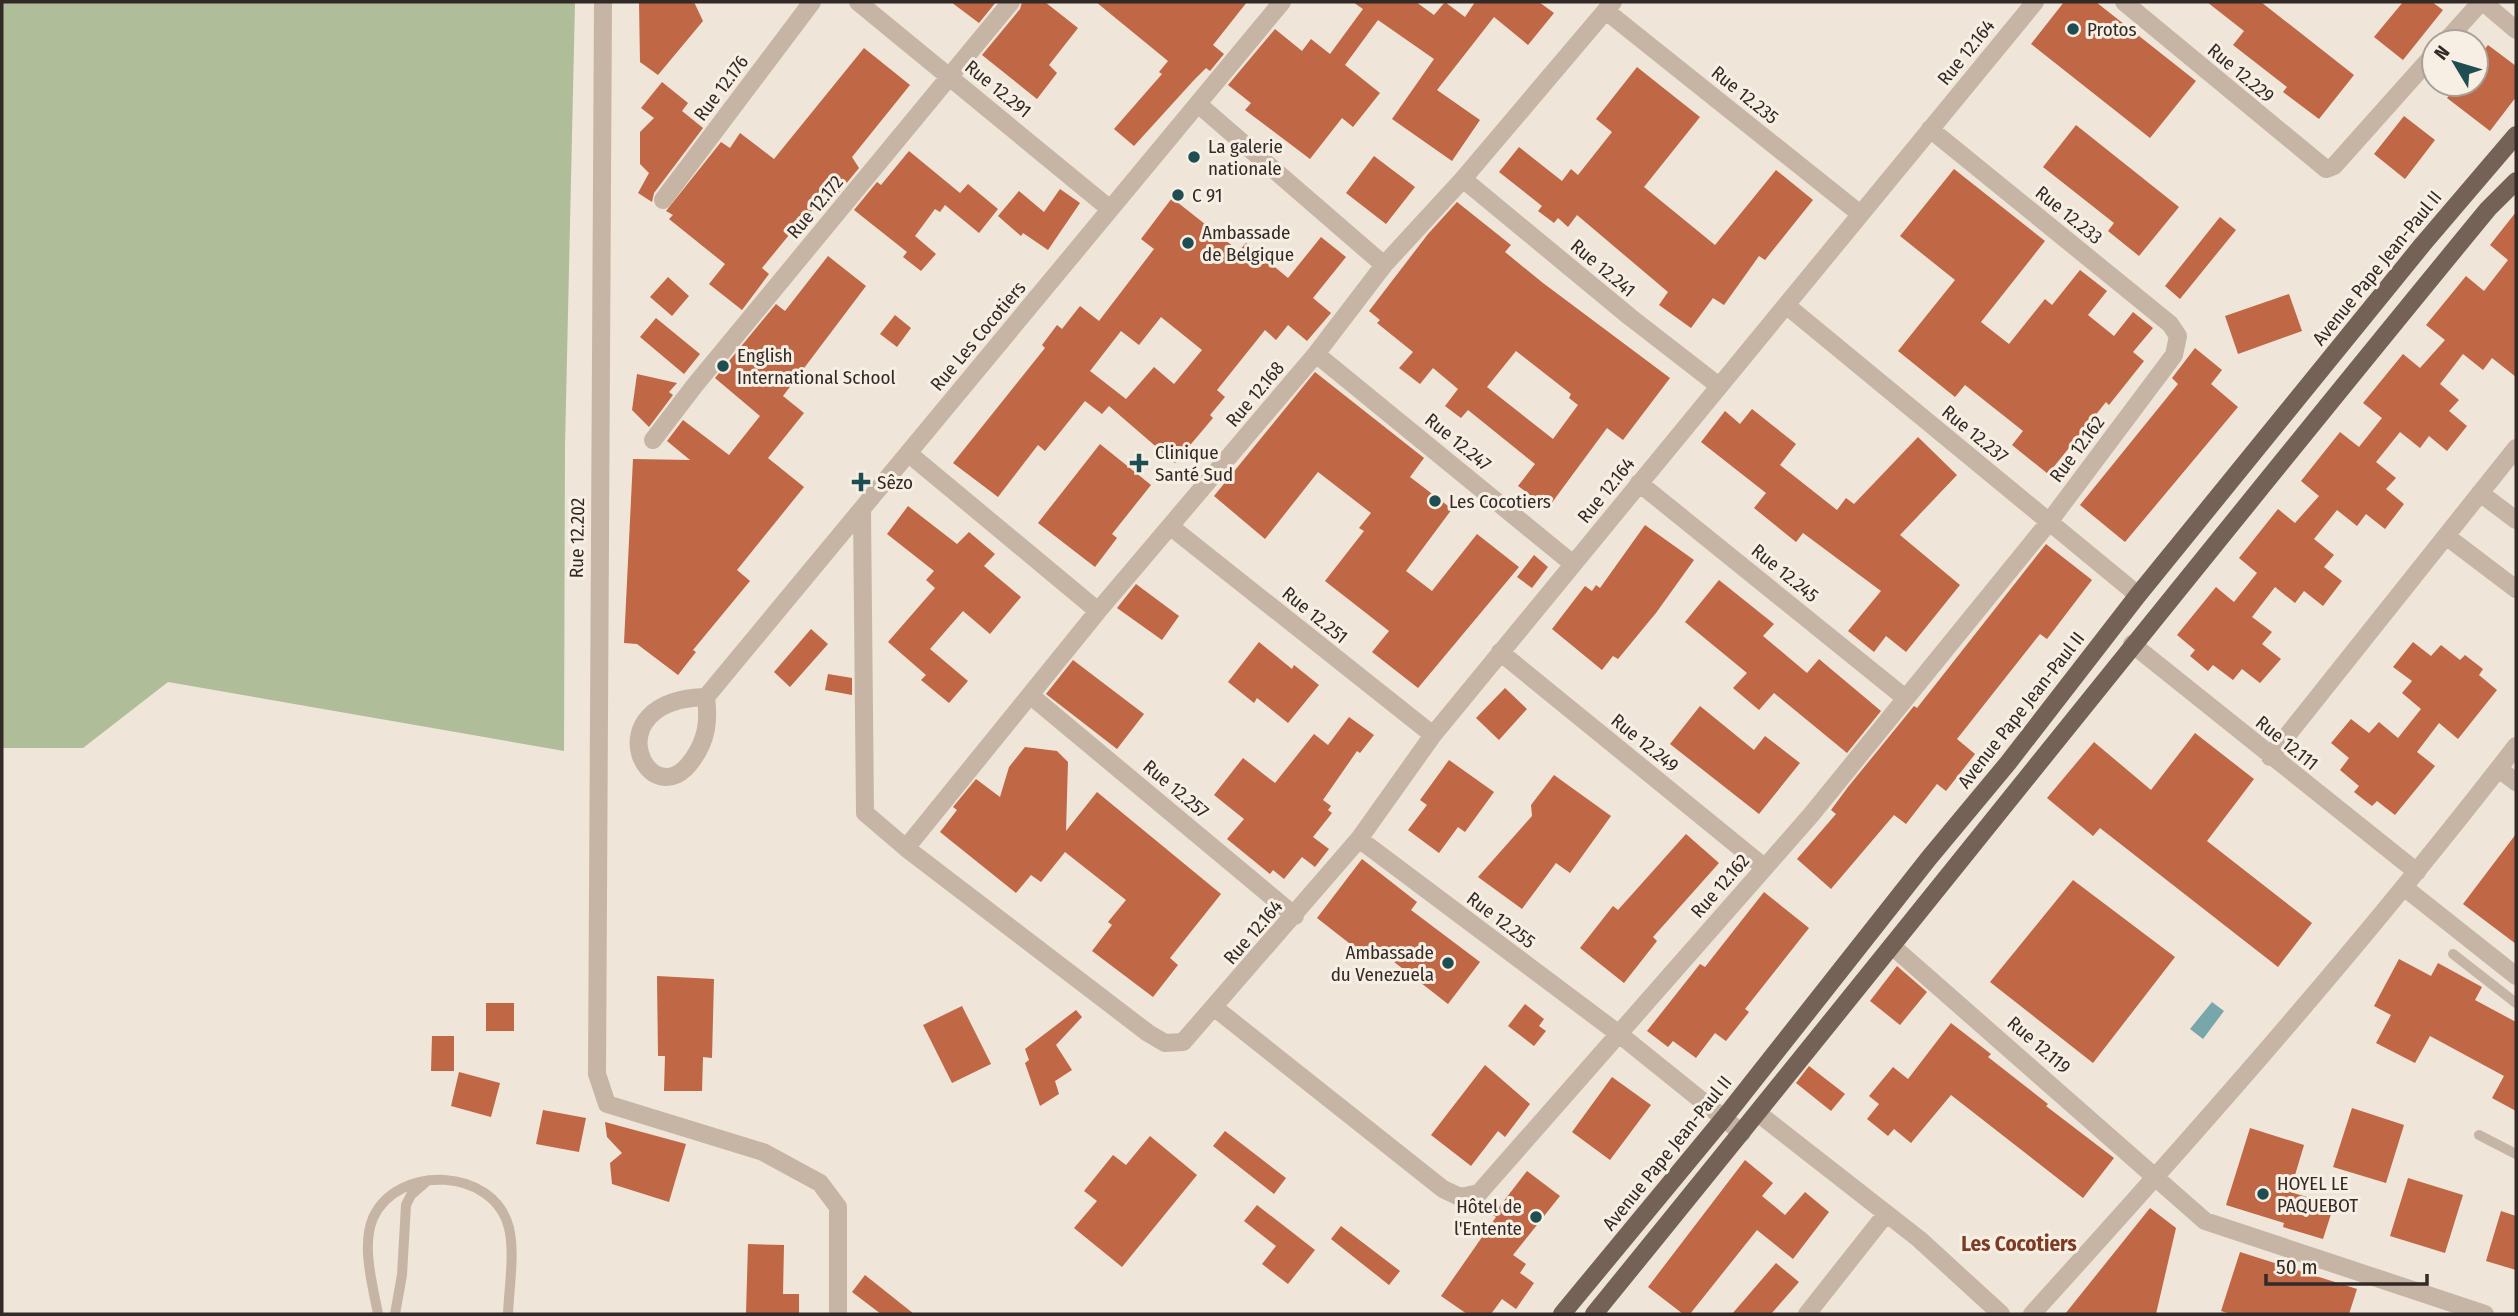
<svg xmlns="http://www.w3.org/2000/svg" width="2518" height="1316" viewBox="0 0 2518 1316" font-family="'Fira Sans Condensed',sans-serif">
	<rect width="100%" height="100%" fill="#efe5d8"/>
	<path fill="#b0bd99" d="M2,2H575L565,446L564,751L168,682L83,748H2Z"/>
	<path fill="#78a7ab" d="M2212,1002L2224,1011L2203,1039L2190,1029Z"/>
	<path fill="#c06745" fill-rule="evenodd" d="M639,2H694L703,21L658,75L640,62Z
		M951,2H996L979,23Z
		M1022,2H1045L1078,28L1049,65L1057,73L1037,99L982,55L1020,9Z
		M1096,2H1247L1213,45L1224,54L1210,71L1206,68L1194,80L1134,146L1114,129L1162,74L1159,72L1168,61Z
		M1353,2H1416L1434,15L1445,2L1465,17L1475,2H1539L1554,13L1528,45L1494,17L1437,90L1480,120L1452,161L1392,119L1434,59L1378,20L1345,65L1380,93L1353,127L1342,118L1310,159L1245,110L1251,103L1228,85L1275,29L1302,51L1311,39L1330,54L1363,9Z
		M2064,2H2096L2196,81L2150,138L2031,44Z
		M2207,2H2261L2354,75L2319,119L2283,92L2287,87L2233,45L2244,31Z
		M2403,2H2432L2443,10L2403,60L2374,37Z
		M2488,45L2516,66V97L2490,131L2447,98L2458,84H2476V60Z
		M864,48L910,85L852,157L859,168L836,196L826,194L800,225L798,224L762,268L769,274L742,310L709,284L725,264L669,219L673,215L666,211L721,142L730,148L740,133L774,159Z
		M1637,67L1700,117L1644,187L1715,245L1776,170L1813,200L1765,260L1759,256L1724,305L1713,298L1691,328L1659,305L1668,292L1577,215L1568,227L1558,218L1554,223L1538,211L1542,206L1499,172L1519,147L1562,181L1571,169L1578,175L1612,132L1596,119Z
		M662,82L688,103L682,111L703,128L654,193L652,202L638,193L649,173L640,164V132L654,118L641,108Z
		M2404,116L2435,140L2405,179L2374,154Z
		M2076,125L2179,207L2139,256L2108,231L2114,223L2043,167Z
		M909,151L960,193L968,184L998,209L979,233L945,205L940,212L935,209L915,236L936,254L921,271L903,257L907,252L854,210L877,182L881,185Z
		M1374,156L1415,187L1386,224L1346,193Z
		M1954,169L2045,241L1981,322L2009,344L2045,299L2052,305L2080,270L2107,291L2088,315L2114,336L2133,312L2153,328L2133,352L2144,361L2109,405L2106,402L2048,474L2012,445L2023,431L1965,385L1955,397L1898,351L1955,280L1900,236Z
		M1060,189L1080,203L1048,250L1023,233L1021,236L998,216L1019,191L1044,212Z
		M1172,198L1239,251L1246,243L1288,278L1321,237L1346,257L1313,298L1331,313L1307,341L1288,325L1276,340L1265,330L1217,390L1225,397L1210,415L1213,418L1175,463L1109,406L1102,414L1085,401L1045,451L1038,445L998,497L953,463L1045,348L1042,345L1057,325L1062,329L1080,306L1099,321L1154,249L1141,239ZM1161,317L1202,350L1174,384L1154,367L1126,399L1090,371L1121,331L1139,345Z
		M1457,202L1511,245L1505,252L1543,283L1670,378L1623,440L1607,428L1548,508L1518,486L1535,464L1468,410L1461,418L1445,406L1458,389L1433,368L1420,384L1399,368L1413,352L1377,323L1380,320L1369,311L1428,234ZM1516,351L1571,394L1569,398L1578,405L1553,439L1487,387Z
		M2516,212V377L2492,358L2483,370L2463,354L2440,384L2459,400L2449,411L2467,426L2447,451L2429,436L2420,448L2400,432L2376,462L2396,478L2386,489L2404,504L2385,529L2366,514L2357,526L2337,510L2314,539L2334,555L2324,567L2342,581L2323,606L2304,591L2295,603L2275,587L2252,617L2272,632L2262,644L2281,659L2260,683L2242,669L2233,680L2213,665L2208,671L2190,656L2195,650L2177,635L2216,587L2234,602L2257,573L2239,558L2278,509L2295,523L2319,496L2301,481L2340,432L2359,447L2382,418L2363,403L2403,354L2420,368L2445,340L2426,325L2466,276L2484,291L2508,260L2490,245Z
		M2220,217L2236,230L2180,299L2165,286Z
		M828,256L866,286L783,396L804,413L768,458L804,487L737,570L750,581L693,650L696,652L678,675L637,644L624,643L633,459L690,460L667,441L683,420L729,455L760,416L715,378L776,304L785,311Z
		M668,277L689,296L672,316L650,297Z
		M2289,294L2302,331L2238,354L2225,316Z
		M895,315L911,328L897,347L880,334Z
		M656,318L700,354L684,374L640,337Z
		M2195,348L2222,370L2211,384L2238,407L2125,542L2080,505L2178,384L2172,378Z
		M1315,372L1424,458L1410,477L1452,509L1406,571L1432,591L1477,534L1519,567L1418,688L1372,652L1389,631L1325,581L1364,531L1359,528L1371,513L1318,472L1265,539L1214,496Z
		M637,374L677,383L669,392L673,395L649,427L632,410Z
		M1752,409L1796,444L1780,465L1837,510L1846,498L1854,504L1918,437L1957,475L1900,535L1960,585L1906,652L1886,636L1874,652L1848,631L1881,591L1803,533L1796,542L1754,508L1766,493L1701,442L1725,411L1740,424Z
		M1100,444L1151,485L1112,534L1117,538L1095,567L1038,523Z
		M908,506L957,544L969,532L995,554L984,566L1021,597L990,634L963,611L930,649L968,681L949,703L921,680L926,675L888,642L935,588L926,580L934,571L887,534Z
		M1645,525L1694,560L1656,613L1618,659L1613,656L1602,670L1552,629L1585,586L1592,591L1596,585L1600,588Z
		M2046,544L2092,580L2047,639L2040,634L1957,739L1975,754L1946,791L1937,784L1906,824L1894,815L1831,889L1797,859L1836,814L1831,810L1848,787L1914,706L1917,708Z
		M1534,555L1548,567L1532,588L1517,577Z
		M1719,580L1774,624L1763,636L1807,673L1819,659L1881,711L1847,753L1774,693L1759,710L1733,688L1747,673L1685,622Z
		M1136,584L1179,616L1162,640L1117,608Z
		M811,629L828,644L790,687L774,672Z
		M1259,642L1292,669L1294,665L1319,685L1288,723L1257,698L1254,703L1228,682Z
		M2413,642L2431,656L2441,645L2460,660L2465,655L2483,669L2479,675L2497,690L2458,739L2439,723L2417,752L2435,766L2395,815L2377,801L2372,806L2354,792L2359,786L2340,770L2349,758L2331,743L2351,719L2369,733L2379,722L2398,738L2421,709L2402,693L2412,681L2393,667Z
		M1073,660L1144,714L1117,749L1046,694Z
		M828,674L852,678V695L825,690Z
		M1505,688L1527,709L1499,740L1476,718Z
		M1700,706L1754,750L1765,736L1800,763L1759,814L1670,744Z
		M1349,717L1374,735L1360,753L1357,751L1323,800L1331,806L1328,810L1332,813L1313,837L1329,849L1315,867L1302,857L1284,879L1273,870L1270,874L1227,839L1244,819L1214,795L1243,758L1275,783L1314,734L1328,745Z
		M2195,733L2254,779L2207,841L2312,923L2278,967L2100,828L2093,836L2047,798L2094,742L2151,790Z
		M1025,747L1057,751L1068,762L1066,831L1097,792L1221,894L1170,958L1178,965L1153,997L1092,951L1112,925L1108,922L1126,900L1065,852L1041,882L1031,875L1016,893L940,832L957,810L953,807L976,779L1000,797L1009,767Z
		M1449,760L1494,792L1465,832L1458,827L1439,853L1408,830L1427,805L1420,800Z
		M1554,775L1611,816L1570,873L1556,863L1522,909L1478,877L1532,816L1531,805Z
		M1686,834L1719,863L1653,937L1657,941L1624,983L1580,948L1613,906L1618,910Z
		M2516,834V944L2463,904Z
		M1362,859L1417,902L1411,910L1480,962L1448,1004L1380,951L1372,961L1317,918Z
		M2073,880L2175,957L2093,1063L1990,982Z
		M1764,892L1809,928L1745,1009L1749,1012L1726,1041L1715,1033L1696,1058L1673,1041L1668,1047L1647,1031L1700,964L1705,967Z
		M2399,959L2431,976L2438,963L2482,987L2475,1000L2516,1022V1111L2492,1098L2504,1076L2430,1036L2415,1063L2376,1043L2391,1015L2374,1006Z
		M1897,966L1927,992L1900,1025L1870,1001Z
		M657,976L714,979L712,1058L703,1057L702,1091H664L665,1056H658Z
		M486,1003H514V1031H486Z
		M1525,1004L1544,1019L1539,1026L1546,1031L1534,1046L1508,1026Z
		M962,1006L991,1064L952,1083L923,1025Z
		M1076,1010L1082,1017L1056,1045L1072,1070L1055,1081L1059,1094L1040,1106L1025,1063L1029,1060L1025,1049Z
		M1951,1023L1991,1054L1988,1057L2048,1104L2046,1106L2114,1158L2083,1198L1951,1095L1911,1143L1894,1129L1888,1136L1867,1119L1879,1104L1869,1096L1893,1067L1908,1079Z
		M432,1036H454V1071H431Z
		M1485,1065L1530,1104L1505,1137L1498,1131L1471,1166L1431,1135Z
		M1809,1066L1845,1094L1831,1111L1796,1083Z
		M459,1072L500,1083L491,1117L451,1106Z
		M1612,1077L1651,1105L1610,1160L1572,1132Z
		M2352,1108L2404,1125L2386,1183L2333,1167Z
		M543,1110L586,1118L579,1152L536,1144Z
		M605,1122L686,1144L669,1202L612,1184L610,1163L622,1153L607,1137Z
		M2250,1128L2304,1145L2290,1192L2334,1205L2323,1239L2283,1227L2284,1223L2226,1205Z
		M1225,1131L1286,1178L1274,1194L1213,1146Z
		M1150,1136L1197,1175L1122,1267L1074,1228L1097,1201L1084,1191L1113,1155L1126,1165Z
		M1745,1160L1773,1183L1762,1196L1785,1215L1805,1192L1829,1212L1793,1259L1757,1230L1690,1314H1683L1648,1287Z
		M1527,1171L1560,1196L1513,1255L1526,1264L1520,1273L1534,1283L1516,1309L1502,1299L1491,1314H1467L1441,1296L1496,1217L1493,1215Z
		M2408,1178L2463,1195L2445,1253L2390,1236Z
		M1257,1205L1315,1250L1288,1284L1262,1264L1276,1246L1244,1221Z
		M2150,1208L2176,1228L2156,1314H2065Z
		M2501,1211L2516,1216V1270L2486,1261Z
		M1341,1226L1400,1271L1389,1285L1331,1239Z
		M748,1244L784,1245L783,1294H799V1314H746Z
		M2240,1252L2357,1289L2349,1314H2231L2221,1311Z
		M1776,1263L1799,1282L1771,1314H1732Z
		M865,1275L914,1314H881L852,1292Z"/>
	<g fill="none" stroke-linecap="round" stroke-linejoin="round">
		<path stroke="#c6b5a5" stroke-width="10" d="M2453,954L2516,1003
			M2479,1135L2516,1154
			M378,1314C373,1286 361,1246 373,1218C397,1164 494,1167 509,1228C515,1254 509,1287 508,1314
			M395,1314L402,1275L406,1205L411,1195L426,1182"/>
		<path stroke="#c6b5a5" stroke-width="18" d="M603,2L597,1074L607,1104L763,1152L820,1183L838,1207V1314
			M858,2L1110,209
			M2124,2L2326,169L2334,166L2434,54
			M2483,2L2516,30
			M1606,11L1859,213
			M2445,42L2481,2
			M1198,104L1384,265
			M1463,179L1630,317L1719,386
			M663,200L812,2
			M1786,305L2138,595
			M1316,354L1573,564
			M653,440L695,385L1011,2
			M908,453L1098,611
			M1639,483L1904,697
			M2480,493L2516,520
			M862,510L865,813L906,848L1148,1033L1165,1043L1183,1042L1359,839L1433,735L2035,2
			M1171,527L1433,735
			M2446,536L2516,589
			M2132,644L2417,872
			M1500,652L1764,867
			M1030,695L1295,916
			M706,697L1282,2
			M706,697C709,721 707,739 693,759C650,822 590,700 706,697Z
			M2270,757L2516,448
			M2499,769L2516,782
			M1359,839L1619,1034L1742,1133
			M906,848L1098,611L1316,354L1384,265L1463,179L1613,2
			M2405,888L2516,976
			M1892,946L2205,1221L2485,1314
			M1215,1008L1443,1189L1460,1197L1479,1193L1811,815L2049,522L2174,355L2178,336L2170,324L1930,129
			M1759,1114L1919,1239L2001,1314
			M1807,1314L1886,1214
			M2032,1314C2199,1130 2364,943 2516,746"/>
		<path stroke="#746257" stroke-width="18" d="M1562,1314L1724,1118L1929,858L2008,763L2138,595L2423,244L2516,135
			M1594,1314C1893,947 2187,575 2488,209L2516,181"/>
	</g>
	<g fill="#1e4d52" stroke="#f8efe4" stroke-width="2.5">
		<circle cx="2073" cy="29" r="7"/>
		<circle cx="1194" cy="157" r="7"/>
		<circle cx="1178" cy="195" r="7"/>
		<circle cx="1188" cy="243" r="7"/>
		<circle cx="723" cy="366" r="7"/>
		<path d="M1135.5 452.5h7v7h7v7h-7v7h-7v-7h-7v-7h7z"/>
		<path d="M857.5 471.5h7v7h7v7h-7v7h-7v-7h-7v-7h7z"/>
		<circle cx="1435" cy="501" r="7"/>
		<circle cx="1448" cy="963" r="7"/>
		<circle cx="2263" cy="1194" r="7"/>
		<circle cx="1536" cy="1217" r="7"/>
	</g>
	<g text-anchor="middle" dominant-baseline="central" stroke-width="6" stroke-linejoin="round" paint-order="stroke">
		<g font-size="19" fill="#322a26" stroke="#f8efe4" text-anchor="start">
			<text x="2087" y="29">Protos</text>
			<text x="1208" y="146">La galerie<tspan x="1208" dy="22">nationale</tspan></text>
			<text x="1192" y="195">C 91</text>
			<text x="1202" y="232">Ambassade<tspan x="1202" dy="22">de Belgique</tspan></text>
			<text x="737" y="355">English<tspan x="737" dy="22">International School</tspan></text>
			<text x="1155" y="452">Clinique<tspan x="1155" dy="22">Santé Sud</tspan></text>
			<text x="877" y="482">Sêzo</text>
			<text x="1449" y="501">Les Cocotiers</text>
			<text x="1434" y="952" text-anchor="end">Ambassade<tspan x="1434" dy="22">du Venezuela</tspan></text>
			<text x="2277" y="1183">HOYEL LE<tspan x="2277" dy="22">PAQUEBOT</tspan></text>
			<text x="1522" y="1206" text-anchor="end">Hôtel de<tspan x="1522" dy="22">l'Entente</tspan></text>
		</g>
		<g font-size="19" fill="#322a26" stroke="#f8efe4">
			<text transform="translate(1966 52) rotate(-51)">Rue 12.164</text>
			<text transform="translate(2241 73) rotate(40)">Rue 12.229</text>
			<text transform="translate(721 88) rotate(-53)">Rue 12.176</text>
			<text transform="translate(998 89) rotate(39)">Rue 12.291</text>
			<text transform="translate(1745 95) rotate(39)">Rue 12.235</text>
			<text transform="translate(815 207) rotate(-50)">Rue 12.172</text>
			<text transform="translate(2069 215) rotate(39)">Rue 12.233</text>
			<text transform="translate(1603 268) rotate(40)">Rue 12.241</text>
			<text transform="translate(2377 268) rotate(-51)">Avenue Pape Jean-Paul II</text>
			<text transform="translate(978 336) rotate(-50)">Rue Les Cocotiers</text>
			<text transform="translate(1255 394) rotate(-50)">Rue 12.168</text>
			<text transform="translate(1975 434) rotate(39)">Rue 12.237</text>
			<text transform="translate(1458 442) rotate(39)">Rue 12.247</text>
			<text transform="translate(2077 449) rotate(-53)">Rue 12.162</text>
			<text transform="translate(1606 490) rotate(-51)">Rue 12.164</text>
			<text transform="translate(577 538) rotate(-89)">Rue 12.202</text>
			<text transform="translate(1785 573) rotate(39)">Rue 12.245</text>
			<text transform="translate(1315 615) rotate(39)">Rue 12.251</text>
			<text transform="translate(2021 710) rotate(-52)">Avenue Pape Jean-Paul II</text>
			<text transform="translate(1645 743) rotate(39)">Rue 12.249</text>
			<text transform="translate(2287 743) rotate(39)">Rue 12.111</text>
			<text transform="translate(1176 789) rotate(40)">Rue 12.257</text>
			<text transform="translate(1720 886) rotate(-49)">Rue 12.162</text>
			<text transform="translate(1501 920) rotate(37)">Rue 12.255</text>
			<text transform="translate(1253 932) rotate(-49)">Rue 12.164</text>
			<text transform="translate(2039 1045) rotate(41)">Rue 12.119</text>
			<text transform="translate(1667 1153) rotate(-51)">Avenue Pape Jean-Paul II</text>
		</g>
		<g font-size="21" font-weight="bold" fill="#7d3b23" stroke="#f8efe4">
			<text x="2019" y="1244">Les Cocotiers</text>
		</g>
	</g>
	<rect width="2518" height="1316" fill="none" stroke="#322a26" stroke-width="7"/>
	<g transform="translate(2455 63) rotate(308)"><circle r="33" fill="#f8efe4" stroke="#a9a098" stroke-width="2"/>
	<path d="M0-5L12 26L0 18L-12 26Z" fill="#1e4d52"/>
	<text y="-10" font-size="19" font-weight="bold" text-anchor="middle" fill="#322a26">N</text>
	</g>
	<path d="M2266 1274v10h161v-10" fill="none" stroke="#322a26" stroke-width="3.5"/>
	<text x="2276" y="1274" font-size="21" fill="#322a26" stroke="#f8efe4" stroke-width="5" paint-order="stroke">50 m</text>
</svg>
